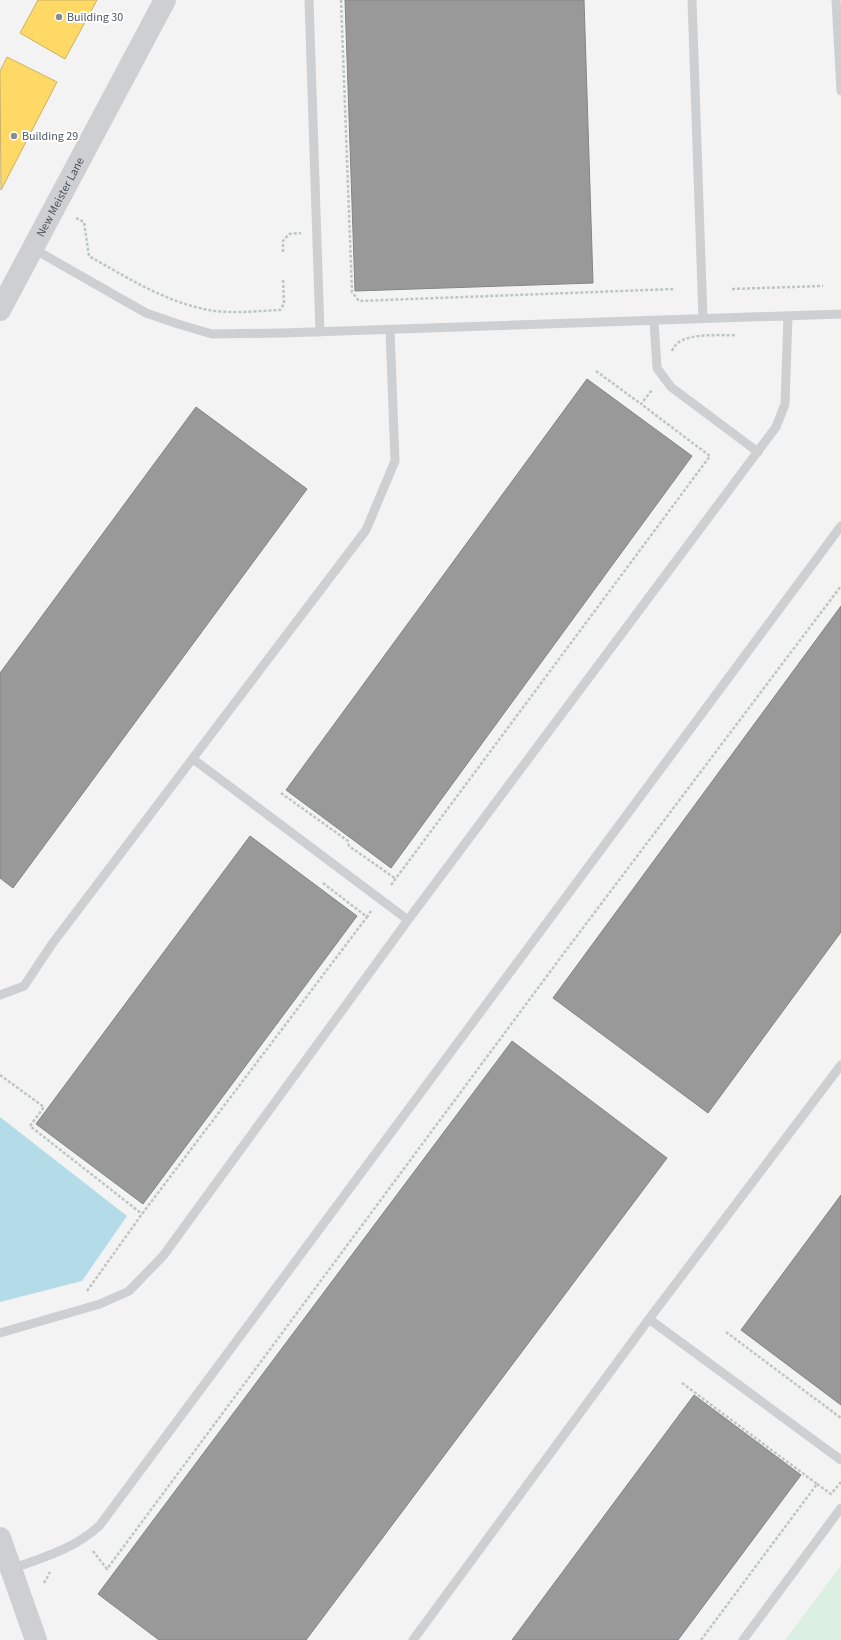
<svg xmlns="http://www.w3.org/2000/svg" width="841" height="1640" viewBox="0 0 841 1640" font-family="'Source Sans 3',sans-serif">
	<rect width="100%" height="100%" fill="#f3f3f3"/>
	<path fill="#dbefe3" d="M841,1565V1640H785Z"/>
	<path fill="#b4dce8" d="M0,1117L127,1216L82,1281L0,1302Z"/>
	<path fill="#ffd966" stroke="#c9b163" d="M38,0H97L65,59L20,33Z
		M7,57L57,82L1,190L0,71Z"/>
	<path fill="#999" stroke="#828587" d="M345,0H584L593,283L355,291Z
		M587,379L692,456L391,868L286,790Z
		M196,407L307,489L13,888L0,878V673Z
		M841,606V932L708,1113L553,998Z
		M250,836L357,916L143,1204L36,1124Z
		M512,1041L667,1158L306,1640H159L98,1594Z
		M841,1195V1405L741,1330Z
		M694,1395L801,1475L678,1640H512Z"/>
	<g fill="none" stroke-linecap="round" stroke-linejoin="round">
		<path stroke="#bdc6c3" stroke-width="2.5" stroke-dasharray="3 2" stroke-linecap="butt" d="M341,0L352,292L359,301L674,289
			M76,218L84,222L89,256C128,278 165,302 209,310C232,314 257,311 280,310L284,304L283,279
			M283,252V241L289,234L301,233
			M732,289L823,286
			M672,351C679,331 718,336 736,335
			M596,371L641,404
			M281,793L348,841L349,846L396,879
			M323,883L367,917L371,911
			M391,885L710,456L641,404L652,390
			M0,1075L44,1107L30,1126L142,1214
			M87,1291L142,1214L367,917
			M726,1332L841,1418
			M682,1383L817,1484L701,1640
			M817,1484L831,1494L841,1482
			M93,1551L107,1569L561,957L841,586
			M44,1583L50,1572"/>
		<path stroke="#cdcfd1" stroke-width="9" d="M309,0L320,332
			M692,0L703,319
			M836,0L841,91
			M32,248L146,313L178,324L212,334L282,333L841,314
			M654,321L657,368L671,387L758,452
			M193,759L408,920
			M0,995L24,986L52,944L366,530L395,461L390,330
			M649,1319L841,1460
			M0,1333L100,1304L129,1291L163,1256L408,920L776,427L785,404L788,316
			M11,1569C42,1558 75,1549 100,1525L841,526
			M413,1640L649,1319L841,1065
			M743,1640L841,1508"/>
		<g stroke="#cecfd2" stroke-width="22">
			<path id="s1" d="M0,310L165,0"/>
			<path d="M0,1538L36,1640"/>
		</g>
	</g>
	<g fill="#868c92" stroke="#fff" stroke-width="1.5">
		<circle cx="59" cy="17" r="4"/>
		<circle cx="14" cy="136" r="4"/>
	</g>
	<g text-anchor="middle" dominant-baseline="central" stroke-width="4" stroke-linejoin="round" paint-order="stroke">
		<g font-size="12" fill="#4c555d" stroke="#fff" text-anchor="start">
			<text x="67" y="17">Building 30</text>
			<text x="22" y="136">Building 29</text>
		</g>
		<g font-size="12" fill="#4c555d" stroke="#fff">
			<text stroke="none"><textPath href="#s1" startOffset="128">New Meister Lane</textPath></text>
		</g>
	</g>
</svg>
